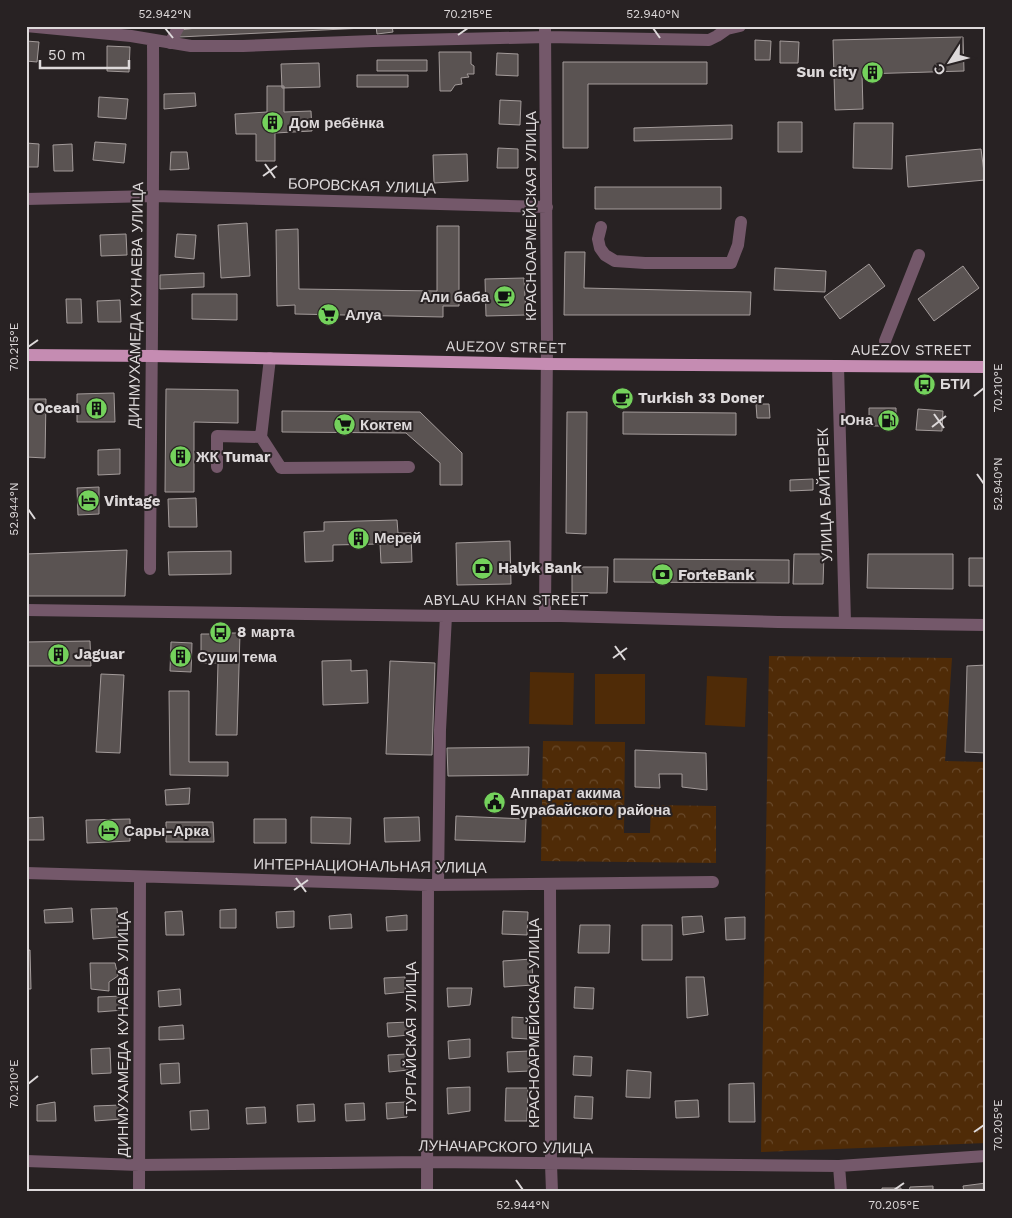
<svg xmlns="http://www.w3.org/2000/svg" width="1012" height="1218" viewBox="0 0 1012 1218" font-family="'Work Sans',sans-serif">
	<defs>
		<pattern id="forest-crowns" width="20" height="18" patternUnits="userSpaceOnUse" patternTransform="scale(1.25)"><rect width="20" height="18" fill="#4f2b07"/><path d="M2 6a3 3 0 1 1 6 0M12 15a3 3 0 1 1 6 0" fill="none" stroke="#68492b"/></pattern>
	</defs>
	<rect width="100%" height="100%" fill="#282223"/>
	<path fill="#4f2b07" d="M530,672L574,673L573,725L529,724Z
		M595,674H645V724H595Z
		M707,676L747,678L745,727L705,725Z"/>
	<path fill="url(#forest-crowns)" d="M769,656L952,658L945,761L986,762V1143L761,1152Z
		M543,741L625,742L624,833H650L651,805L716,806V863L541,861Z"/>
	<path fill="#5a5352" stroke="#a39b9a" d="M212,26H364V28L179,37L180,30Z
		M376,26H392L393,32L377,34Z
		M963,37L964,71L862,74L863,109L835,110L833,40Z
		M755,40L771,41L770,60H755Z
		M26,41L39,42L37,62L26,61Z
		M780,41L799,42L798,63H780Z
		M107,46L130,47L129,72L107,71Z
		M439,52H471V64L474,66V74H467L469,77L461,78L462,84L455,85L451,91H440Z
		M497,53L518,54V76L496,75Z
		M377,60H427V71H377Z
		M563,62H707V84H588V148H563Z
		M319,63L320,87L282,88L281,64Z
		M357,75H408V87H357Z
		M267,86H284V112L311,111L312,131L275,133V161H256V134H236L235,114L267,112Z
		M195,93L196,106L164,109V94Z
		M99,97L128,99L126,119L98,117Z
		M500,100L521,101L520,125L499,124Z
		M778,122H802V152H778Z
		M854,123H893L892,169L853,168Z
		M732,125V139L634,141V128Z
		M95,142L126,144L124,163L93,160Z
		M26,143L39,144L38,167H26Z
		M72,144L73,171H54L53,145Z
		M498,148L518,149V168H497Z
		M981,149L985,180L908,187L906,156Z
		M171,152H187L189,169L170,170Z
		M467,154L468,181L434,183L433,155Z
		M595,187H721V209H595Z
		M247,223L250,276L221,278L218,225Z
		M437,226H459V306H443V317L295,314V305L277,306L276,230L298,229L299,289L437,291Z
		M126,234L127,255L101,256L100,235Z
		M177,234L196,235L194,259L175,257Z
		M565,252H585L584,288L751,292L750,315H564Z
		M869,264L885,286L840,319L824,297Z
		M963,266L979,288L934,321L918,299Z
		M775,268L826,271L825,292L774,290Z
		M204,273V287L160,289V275Z
		M524,278L526,315L486,316L485,279Z
		M192,294H237V320L192,319Z
		M66,299H81L82,323H67Z
		M120,300L121,322H98L97,301Z
		M166,389L238,390V423L194,422V492H165Z
		M628,392L629,403L616,404L615,393Z
		M114,393L115,422H77V394Z
		M26,399H46L45,458L26,457Z
		M756,404H769L770,418H757Z
		M869,408H896V426H869Z
		M918,409L943,411L942,431L916,430Z
		M282,411L420,412L462,453V485H440V463L406,433L282,432Z
		M567,412H587L586,534L566,533Z
		M623,412L736,413V435L623,434Z
		M120,449V474L98,475V450Z
		M813,479V490L790,491V480Z
		M99,487V514L78,515L77,488Z
		M196,498L197,527H169L168,499Z
		M397,520L398,533H411L412,562L381,563L380,544L333,545V561L305,562L304,532L324,531V522Z
		M510,541L511,584L457,585L456,543Z
		M127,550L125,596H26V554Z
		M231,551V574L169,575L168,552Z
		M794,554H824L823,584H793Z
		M868,554H953V589L867,588Z
		M969,558H986V586H969Z
		M614,559L789,560V583L614,582Z
		M572,567H608L607,593H572Z
		M219,633H240L237,735H216L218,663H201V634H219Z
		M90,641L91,666H26V642Z
		M171,642L192,643L191,672L170,671Z
		M351,660V671L367,670L368,703L323,705L322,661Z
		M390,661L435,663L432,755L386,754Z
		M986,665V753L965,752L967,666Z
		M101,674L124,675L120,753L96,752Z
		M169,691H189V762H228V776L170,775Z
		M529,747L528,775L448,776L447,748Z
		M635,750L706,753L707,790L682,787V774H659L660,788L635,787Z
		M190,788L189,804L166,805L165,790Z
		M456,816L526,819L525,842L455,840Z
		M43,817L44,840H26V818Z
		M311,817L351,818L350,844L311,843Z
		M419,817L420,841L385,842L384,818Z
		M130,819V841L87,843L86,820Z
		M254,819H286V843H254Z
		M166,822H213L214,842H166Z
		M72,908L73,922L45,923L44,910Z
		M117,908L119,937L93,939L91,909Z
		M236,909V928H220V910Z
		M182,911L184,935H166L165,912Z
		M294,911V927L277,928L276,912Z
		M503,911L528,912L527,935L502,934Z
		M351,914L352,928L330,929L329,916Z
		M407,915V930L387,931L386,917Z
		M702,916L704,932L683,935L682,917Z
		M745,917V939L726,940L725,918Z
		M580,925H610L609,953H578Z
		M642,925H672V960H642Z
		M26,950H30L31,989H26Z
		M532,959L533,985L504,987L503,961Z
		M90,963H115L118,976L109,982V991L91,989Z
		M405,977L406,992L385,994L384,978Z
		M686,977H704L708,1015L687,1018Z
		M575,987L594,988L593,1009L574,1008Z
		M447,988H472L470,1005L448,1007Z
		M180,989L181,1005L159,1007L158,991Z
		M123,996L124,1010L98,1012V997Z
		M512,1017L529,1018L528,1039L512,1038Z
		M408,1022L409,1035L388,1037L387,1023Z
		M183,1025L184,1039L159,1040V1027Z
		M470,1039V1057L449,1059L448,1041Z
		M110,1048L111,1073L92,1074L91,1049Z
		M529,1051L530,1071L508,1072L507,1052Z
		M407,1054L408,1070L389,1072L388,1055Z
		M574,1056L592,1057L591,1076L573,1075Z
		M179,1063L180,1083L161,1084L160,1064Z
		M627,1070L651,1072L650,1098L626,1097Z
		M754,1083L755,1122H729V1084Z
		M470,1087V1111L448,1114L447,1088Z
		M506,1088H528L527,1121H505Z
		M575,1096L593,1097L592,1119L574,1118Z
		M698,1100L699,1117L676,1118L675,1101Z
		M55,1102L56,1121H37V1105Z
		M406,1102L407,1117L387,1119L386,1103Z
		M364,1103L365,1120L346,1121L345,1104Z
		M314,1104L315,1121L298,1122L297,1105Z
		M121,1105L122,1119L95,1121L94,1106Z
		M265,1107L266,1123L247,1124L246,1108Z
		M208,1110L209,1129L191,1130L190,1111Z
		M986,1183V1192H964L963,1186Z
		M933,1186V1192H909L910,1187Z
		M882,1188H901V1192H882Z
		M747,1190L748,1192H705Z
		M865,1190H880V1192H865Z"/>
	<g fill="none" stroke-linecap="round" stroke-linejoin="round">
		<path stroke="#74586a" stroke-width="12" d="M26,26L131,36L191,46H243L373,41L547,37L709,40L717,36L727,29L740,26
			M170,43L179,26
			M26,199L154,196L547,207
			M601,227L598,239L600,248L605,255L615,261L645,263H731L738,245L741,222
			M885,341L919,255
			M838,366L845,622
			M261,437L281,468L409,467
			M217,467V436L261,437L270,358
			M150,569C151,393 154,217 153,41
			M26,610L446,616H561L778,622L986,625
			M545,616L547,343L545,26
			M26,873L428,885L713,882
			M438,885L440,730L446,616
			M550,885L551,1164L552,1192
			M26,1161L139,1165L427,1162L839,1166L986,1156
			M839,1166L841,1192
			M139,1192L140,877
			M427,1192L428,885"/>
		<path stroke="#c58cb2" stroke-width="12" d="M26,355L151,356L547,364L986,367"/>
	</g>
	<path fill="none" stroke="#ddd9da" stroke-width="2" d="M165,28L173,38M653,28L660,38M458,35L468,28M265,164L275,178M263,176L277,166M28,347L38,340M974,396L984,388M934,414L944,428M932,427L946,416M977,474L984,484M28,509L35,519M615,646L625,660M613,658L627,648M296,878L306,892M294,890L308,880M28,1084L38,1076M974,1132L984,1125M516,1180L523,1190M894,1190L904,1183"/>
	<defs>
		<symbol id="building-disc" viewBox="-11 -11 22 22"><circle r="9.5" fill="#74d25c" stroke="#282223"/><path d="M-4-6H4V6H1V3H-1V6H-4ZM-2.5-4.3h1.7v1.8h-1.7ZM.8-4.3h1.7v1.8H.8ZM-2.5-1h1.7V.8h-1.7ZM.8-1h1.7V.8H.8Z" fill="#111"/></symbol>
		<symbol id="cafe-disc" viewBox="-11 -11 22 22"><circle r="9.5" fill="#74d25c" stroke="#282223"/><path d="M-5.5-4.5H6V0H3Q3 3.5 0 3.5H-2.5Q-5.5 3.5-5.5 0ZM3-3.2v2h1.7v-2ZM-6 4.5H4V6H-6Z" fill="#111"/></symbol>
		<symbol id="supermarket-disc" viewBox="-11 -11 22 22"><circle r="9.5" fill="#74d25c" stroke="#282223"/><path d="M-6-5.5h2.5l.6 2H6L4.5 2H-2.5L-4.4-4H-6ZM-1.5 3.2a1.3 1.3 0 1 0 .1 0ZM3 3.2a1.3 1.3 0 1 0 .1 0Z" fill="#111"/></symbol>
		<symbol id="bus-disc" viewBox="-11 -11 22 22"><circle r="9.5" fill="#74d25c" stroke="#282223"/><path d="M-5-6H5V4H4V6H2V4H-2V6H-4V4H-5ZM-3.5-4V0h7V-4ZM-3.5 1.2v1.5H-2V1.2ZM2 1.2v1.5H3.5V1.2Z" fill="#111"/></symbol>
		<symbol id="fuel-disc" viewBox="-11 -11 22 22"><circle r="9.5" fill="#74d25c" stroke="#282223"/><path d="M-5.5-6h7V0h2V4h1.3V-2.5L3-4.5l.8-.8L6-3V5H2.5V1h-1V6h-7ZM-4.2-4.7v3.2H.2V-4.7Z" fill="#111"/></symbol>
		<symbol id="hotel-disc" viewBox="-11 -11 22 22"><circle r="9.5" fill="#74d25c" stroke="#282223"/><path d="M-6-4.5h1.5V1H6V5H4.5V3h-9V5H-6ZM-4 0a1.8 1.8 0 1 1 3.6 0ZM.5 0V-2.5h3Q6-2.5 6 0Z" fill="#111"/></symbol>
		<symbol id="bank-disc" viewBox="-11 -11 22 22"><circle r="9.5" fill="#74d25c" stroke="#282223"/><path d="M-6-4H6V4H-6ZM0-2.3a2.3 2.3 0 1 0 0 4.6a2.3 2.3 0 1 0 0-4.6Z" fill="#111"/></symbol>
		<symbol id="civic-disc" viewBox="-11 -11 22 22"><circle r="9.5" fill="#74d25c" stroke="#282223"/><path d="M-.6-6.5H3V-4.5H.6V-3L4-1V1h2V6H-6V1h2V-1L-.6-3ZM-1.2 2.5V6h2.4V2.5Z" fill="#111"/></symbol>
	</defs>
	<g fill-rule="evenodd">
		<use href="#building-disc" x="860" y="60" width="25" height="25"/>
		<use href="#building-disc" x="260" y="110" width="25" height="25"/>
		<use href="#cafe-disc" x="492" y="284" width="25" height="25"/>
		<use href="#supermarket-disc" x="316" y="302" width="25" height="25"/>
		<use href="#bus-disc" x="912" y="372" width="25" height="25"/>
		<use href="#cafe-disc" x="610" y="386" width="25" height="25"/>
		<use href="#building-disc" x="84" y="396" width="25" height="25"/>
		<use href="#fuel-disc" x="876" y="408" width="25" height="25"/>
		<use href="#supermarket-disc" x="332" y="412" width="25" height="25"/>
		<use href="#building-disc" x="168" y="444" width="25" height="25"/>
		<use href="#hotel-disc" x="76" y="488" width="25" height="25"/>
		<use href="#building-disc" x="346" y="526" width="25" height="25"/>
		<use href="#bank-disc" x="470" y="556" width="25" height="25"/>
		<use href="#bank-disc" x="650" y="562" width="25" height="25"/>
		<use href="#bus-disc" x="208" y="620" width="25" height="25"/>
		<use href="#building-disc" x="46" y="642" width="25" height="25"/>
		<use href="#building-disc" x="168" y="644" width="25" height="25"/>
		<use href="#civic-disc" x="482" y="790" width="25" height="25"/>
		<use href="#hotel-disc" x="96" y="818" width="25" height="25"/>
	</g>
	<g text-anchor="middle" dominant-baseline="central" stroke-width="4" stroke-linejoin="round" paint-order="stroke">
		<g font-size="15" font-weight="bold" fill="#ddd9da" stroke="#282223" text-anchor="start">
			<text x="857" y="72" text-anchor="end">Sun city</text>
			<text x="289" y="123">Дом ребёнка</text>
			<text x="489" y="297" text-anchor="end">Али баба</text>
			<text x="345" y="315">Алуа</text>
			<text x="940" y="384">БТИ</text>
			<text x="638" y="398">Turkish 33 Doner</text>
			<text x="80" y="408" text-anchor="end">Ocean</text>
			<text x="873" y="420" text-anchor="end">Юна</text>
			<text x="360" y="425">Коктем</text>
			<text x="196" y="457">ЖК Tumar</text>
			<text x="104" y="501">Vintage</text>
			<text x="374" y="538">Мерей</text>
			<text x="498" y="568">Halyk Bank</text>
			<text x="678" y="575">ForteBank</text>
			<text x="237" y="632">8 марта</text>
			<text x="74" y="654">Jaguar</text>
			<text x="197" y="657">Суши тема</text>
			<text x="510" y="793">Аппарат акима<tspan x="510" dy="17">Бурабайского района</tspan></text>
			<text x="124" y="831">Сары-Арка</text>
		</g>
		<g font-size="15" fill="#ddd9da" stroke="#282223">
			<text transform="translate(362 186) rotate(2)">БОРОВСКАЯ УЛИЦА</text>
			<text transform="translate(531 216) rotate(-90)">КРАСНОАРМЕЙСКАЯ УЛИЦА</text>
			<text transform="translate(136 305) rotate(-89)">ДИНМУХАМЕДА КУНАЕВА УЛИЦА</text>
			<text transform="translate(506 347) rotate(1)">AUEZOV STREET</text>
			<text x="911" y="350">AUEZOV STREET</text>
			<text transform="translate(825 495) rotate(-92)">УЛИЦА БАЙТЕРЕК</text>
			<text x="506" y="600">ABYLAU KHAN STREET</text>
			<text transform="translate(370 866) rotate(1)">ИНТЕРНАЦИОНАЛЬНАЯ УЛИЦА</text>
			<text transform="translate(534 1023) rotate(-90)">КРАСНОАРМЕЙСКАЯ УЛИЦА</text>
			<text transform="translate(123 1034) rotate(-90)">ДИНМУХАМЕДА КУНАЕВА УЛИЦА</text>
			<text transform="translate(411 1038) rotate(-90)">ТУРГАЙСКАЯ УЛИЦА</text>
			<text transform="translate(506 1147) rotate(1)">ЛУНАЧАРСКОГО УЛИЦА</text>
		</g>
	</g>
	<rect width="1012" height="1218" fill="none" stroke="#282223" stroke-width="55"/>
	<g transform="translate(950 62) rotate(234)" stroke="#282223" stroke-width="4" paint-order="stroke">
	<path d="M0-4L9 19L0 12L-9 19Z" fill="#ddd9da"/>
	<text y="-8" font-size="14" font-weight="bold" text-anchor="middle" fill="#ddd9da">С</text>
	</g>
	<path d="M40 60v8h89v-8" fill="none" stroke="#ddd9da" stroke-width="2.5"/>
	<text x="48" y="60" font-size="15" fill="#ddd9da" stroke="#282223" stroke-width="4" paint-order="stroke">50 m</text>
	<rect x="28" y="28" width="956" height="1162" fill="none" stroke="#ddd9da" stroke-width="2"/>
	<g font-size="12" text-anchor="middle" fill="#ddd9da">
		<text x="165" y="18">52.942°N</text>
		<text x="468" y="18">70.215°E</text>
		<text x="653" y="18">52.940°N</text>
		<text transform="translate(14 347) rotate(-90)" y="4">70.215°E</text>
		<text transform="translate(998 388) rotate(-90)" y="4">70.210°E</text>
		<text transform="translate(998 484) rotate(-90)" y="4">52.940°N</text>
		<text transform="translate(14 509) rotate(-90)" y="4">52.944°N</text>
		<text transform="translate(14 1084) rotate(-90)" y="4">70.210°E</text>
		<text transform="translate(998 1125) rotate(-90)" y="4">70.205°E</text>
		<text x="523" y="1209">52.944°N</text>
		<text x="894" y="1209">70.205°E</text>
	</g>
</svg>
